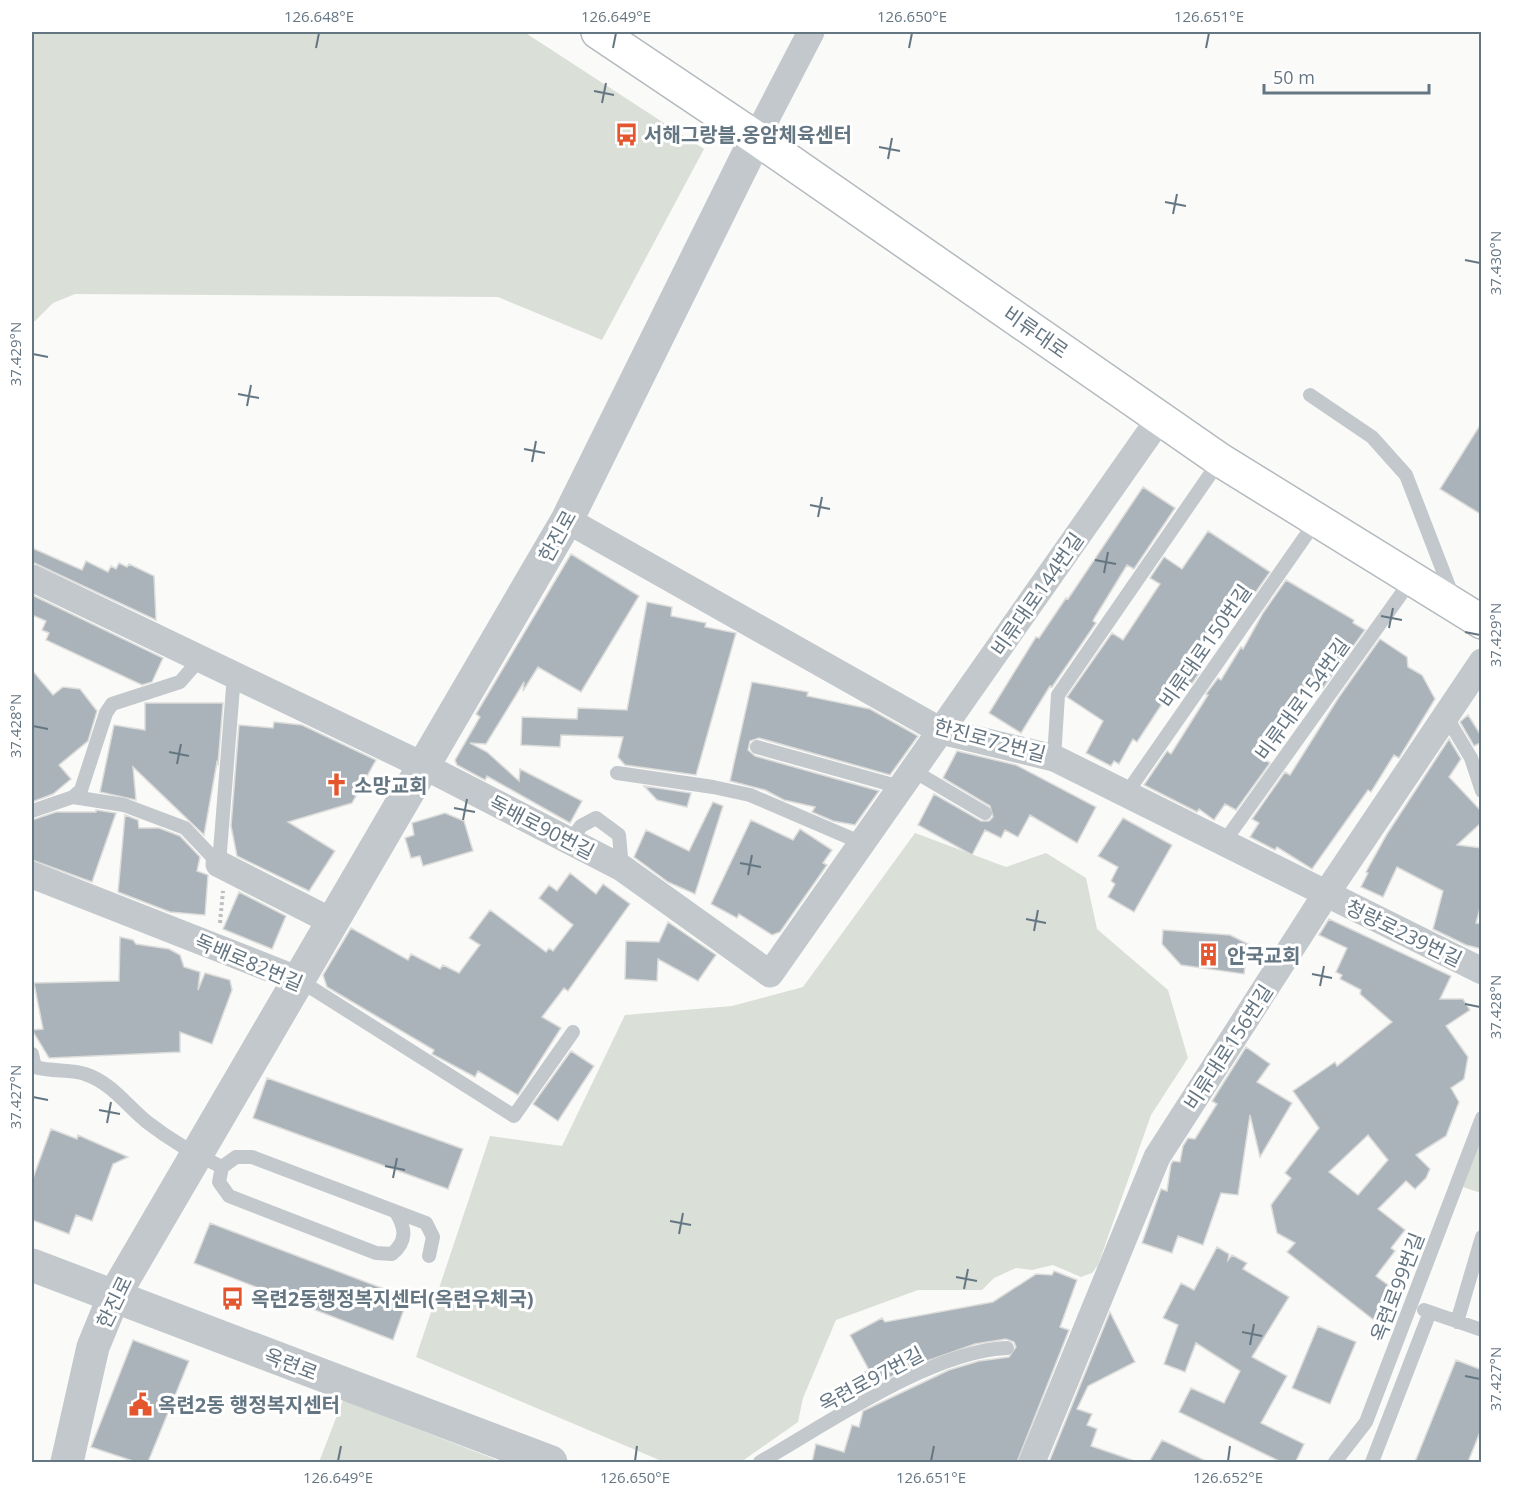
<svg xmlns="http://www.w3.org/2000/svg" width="1513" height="1494" viewBox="0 0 1513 1494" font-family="'Open Sans','Noto Sans KR',sans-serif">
	<rect width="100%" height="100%" fill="#fafaf8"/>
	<path fill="#dadfd7" d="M32,32H524L704,149L602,340L498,297L75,294L53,303L32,324Z
		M915,833L1006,867L1046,853L1086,878L1097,929L1168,990L1188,1058L1151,1115L1098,1265L1092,1273L1081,1277L1053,1265L1032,1270L1016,1268L994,1278L982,1290H918L836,1320L803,1398L798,1422L741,1462H664L416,1357L490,1136L562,1146L625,1015L732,1006L803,987Z
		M1480,1140H1481V1193L1463,1187Z
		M343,1400L502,1462H319Z"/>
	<path fill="#aab3b9" stroke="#dcdcda" stroke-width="1.5" fill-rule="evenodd" d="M1482,422V515L1440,489Z
		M1143,487L1175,508L1134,569L1127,565L1095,617L1093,621L1096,623L1052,687L1050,686L1021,733L989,713L1036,637L1039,638L1066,598L1068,599Z
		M1208,531L1270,572L1248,603L1232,592L1190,662L1202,669L1191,685L1179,678L1137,742L1133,739L1119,764L1114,761L1111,766L1086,753L1103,721L1067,697L1112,633L1123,640L1160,584L1150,578L1164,557L1182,569Z
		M32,548L82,570L86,561L108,572L111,566L116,569L119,563L127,567L129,564L154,576L156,620L32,562Z
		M571,554L639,596L581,692L538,667L523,691L524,682L486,744L470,743L487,752L519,781L520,769L582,801L570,823L487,776L485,780L457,765L455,760L480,717L476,714Z
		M1286,580L1354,620L1353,623L1365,630L1323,688L1309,680L1260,757L1270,763L1236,810L1225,804L1214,820L1199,809L1197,812L1144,785L1167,751L1171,754L1208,695L1206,694L1218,678L1221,680L1241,647L1243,649L1263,613Z
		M32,595L163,658L152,682L142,685L46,640L49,633L42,630L46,621L32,615Z
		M647,602L672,607L671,616L706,623L705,627L736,633L696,775L625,765L618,757L623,737L561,735L560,747L521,745L522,717L577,719L578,708L627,710Z
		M1380,639L1407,657L1408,667L1422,675L1435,699L1399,758L1394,755L1371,792L1368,790L1312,869L1277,847L1275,850L1250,837L1259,823L1252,819L1285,772L1290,775L1339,697Z
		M32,670L53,695L63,687L80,689L97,711L88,741L59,765L71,779L53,794L32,802Z
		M752,682L808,692L807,696L870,709L918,736L890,775L759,738L750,741L748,750L755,756L879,791L855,825L833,821L812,812L815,807L784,800L765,790L730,781Z
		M145,703H223L218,764L217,762L204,835L133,767L136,800L100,792L114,725L145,730Z
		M1468,715L1482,737V742L1474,746L1460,722Z
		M274,722L302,725L376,760L352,803L288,822L335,851L309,891L237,856L231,826L239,725L273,728Z
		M1449,739L1461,759L1449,777L1482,812V822L1457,845L1482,848V901L1476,923L1482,924V949L1466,945L1433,929L1443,891L1397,867L1383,897L1361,887L1368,873L1366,872L1387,834Z
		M957,751L1016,765L1096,807L1077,843L1030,815L1018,837L1005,830L1001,838L985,830L972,855L918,825L934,794L981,821H989L993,817L990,806L943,778Z
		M644,786L691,793L687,807L657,800Z
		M713,802L723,806L695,894L668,882L634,857L646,830L689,851Z
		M96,810L116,813L92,882L32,860V820L56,812H96Z
		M445,813L464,821L473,851L423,866L420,856L411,858L405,838L414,835L412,823Z
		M125,815L138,820L139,828H159L180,836L200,857L197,871L208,875L205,915L170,912L118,892Z
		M1123,818L1172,845L1134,912L1108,897L1115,884L1111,881L1118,867L1098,856Z
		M751,820L793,840L800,829L832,850L823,863L827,865L780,932L772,935L739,914L737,918L711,904Z
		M570,873L596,894L603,884L630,904L568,991L564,988L542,1017L561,1028L518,1095L478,1071L475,1077L432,1054L434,1050L327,987L323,975L351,928L408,960L411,954L440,969L443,965L459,973L480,945L469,938L490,910L546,952L549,948L553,951L573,925L539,898L549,885L557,891Z
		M239,892L286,916L272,949L223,929Z
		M1329,919L1451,976L1440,999H1463L1470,1010L1446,1026L1468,1057L1464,1079L1451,1088L1459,1102L1446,1136L1416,1155L1430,1169L1426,1178L1415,1189L1406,1181L1378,1209L1405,1230L1391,1248L1395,1251L1376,1276L1388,1285L1375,1321L1287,1252L1295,1243L1277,1233L1271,1205L1291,1178L1285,1173L1319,1128L1293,1091L1335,1062L1337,1066L1392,1022L1360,994L1361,990L1340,979L1342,975L1336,972L1347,948L1319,935ZM1368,1135L1388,1160L1358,1195L1329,1172Z
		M668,922L716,955L698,981L658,959L657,981L625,979L626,941L659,942Z
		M1163,930L1230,935L1248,944L1244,974L1181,965L1162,944Z
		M120,937L133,940L136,944L169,949L180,955L184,967L200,972L198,990L205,973L230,980L232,990L212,1044L180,1032V1052L49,1058L32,1030L43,1029L34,983L119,981Z
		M1246,1047L1270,1064L1257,1082L1292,1103L1260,1157L1250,1115L1238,1195L1221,1193L1203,1245L1178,1236L1172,1253L1142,1243L1161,1189L1167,1191L1171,1164L1173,1161L1180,1162L1183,1146L1188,1138L1195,1139L1217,1104L1212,1101Z
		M571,1051L594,1066L558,1121L533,1104Z
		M267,1078L463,1149L448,1189L253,1118Z
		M51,1129L77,1139L78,1135L128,1157L113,1164L92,1221L76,1215L69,1234L32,1220V1181Z
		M210,1223L408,1298L393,1340L194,1263Z
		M1217,1247L1229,1254L1228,1260L1232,1255L1247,1263L1243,1269L1289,1297L1252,1357L1287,1376L1261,1423L1304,1444L1296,1461L1291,1462H1281L1179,1412L1191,1388L1224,1403L1240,1371L1196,1343L1185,1372L1164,1364L1178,1325L1163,1318L1181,1283L1194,1290Z
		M1054,1271L1077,1280L1060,1327L1069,1330L1017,1462H812L816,1444L844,1452L852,1425L859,1427L863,1411L949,1370L979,1361L1009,1357L1016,1347L1014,1342L1006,1339L975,1344L910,1367L861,1392L853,1378L869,1370L850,1335L882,1318L885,1322L993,1302L1036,1274L1052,1275Z
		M1110,1312L1135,1362L1088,1386L1077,1409L1092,1414L1087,1425L1097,1429L1091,1446L1132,1460L1131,1462H1049Z
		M1318,1326L1356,1342L1330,1404L1292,1388Z
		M133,1340L189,1361L148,1462H136L91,1447Z
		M1456,1360L1482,1370V1427L1468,1462H1415Z
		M1162,1440L1208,1462H1149Z"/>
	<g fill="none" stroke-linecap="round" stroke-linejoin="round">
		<defs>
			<path id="secondary" d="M598,32L756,138L1220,460L1482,622"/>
		</defs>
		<use href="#secondary" stroke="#b3babf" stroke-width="36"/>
		<path stroke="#bbbfc2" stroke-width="4" stroke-dasharray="3 3" stroke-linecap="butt" d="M220,923L223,891"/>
		<path stroke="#c3c8cc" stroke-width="14" d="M1310,395L1372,437L1406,475L1453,597
			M1446,716L1471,758L1482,791
			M757,747L900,787
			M1054,758L1058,695L1220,460
			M912,770L985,813
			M617,773L713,787L750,795L862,843
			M1126,794L1316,521
			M73,797L81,790L106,713L112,704L180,682L200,659
			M32,811L73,797L124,805L185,828L219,864
			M570,841L581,826L596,818L619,835L622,868
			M1224,842L1412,579
			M219,864L234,675
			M299,980L514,1116L573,1032
			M32,1054L35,1067C51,1072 72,1069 85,1074C112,1083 126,1105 147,1122C170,1140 196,1155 222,1167L236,1157H252L426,1223L433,1237L429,1256
			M222,1167L219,1182L229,1196L376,1253L392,1254C407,1241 406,1229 396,1212
			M1424,1310L1482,1330
			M1457,1322L1482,1237
			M760,1462C827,1424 931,1351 1007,1348
			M1335,1462L1366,1422L1482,1118
			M1372,1462L1430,1312"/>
		<path stroke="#c3c8cc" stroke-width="27" d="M756,138L811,32
			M567,520L941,731L1054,758L1482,971
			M32,578L424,766L622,868L770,974L1160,418
			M219,864L333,922
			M32,875L299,980
			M1032,1462L1157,1157L1326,894L1482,662"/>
		<path stroke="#c3c8cc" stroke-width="33" d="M32,1265L551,1462
			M67,1462L93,1347L114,1296L567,520L756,138"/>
		<use href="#secondary" stroke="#fff" stroke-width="33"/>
	</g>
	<path fill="none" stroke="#657683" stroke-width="2" d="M316,48L319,33M613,48L616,33M909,48L912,33M1206,48L1209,33M594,91L614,95M602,103L606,83M879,147L900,151M888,159L892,138M1165,202L1186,206M1173,214L1177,194M1465,260L1480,263M33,354L48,357M238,394L259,398M247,406L251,385M524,449L545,453M532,462L536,441M810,505L830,509M818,517L822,497M1095,560L1116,564M1104,573L1108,552M1381,616L1402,620M1389,628L1393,608M1465,632L1480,635M33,726L48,729M169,752L189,756M177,764L181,744M454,808L475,812M463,820L467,799M740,863L761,867M748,875L752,855M1026,919L1046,923M1034,931L1038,910M1312,974L1332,978M1320,986L1324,966M1465,1004L1480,1007M33,1097L48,1100M99,1110L120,1114M107,1123L111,1102M385,1166L405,1170M393,1178L397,1158M670,1221L691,1225M679,1234L683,1213M956,1277L977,1281M964,1289L968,1269M1242,1332L1262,1336M1250,1345L1254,1324M1465,1376L1480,1379M338,1461L341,1446M635,1461L637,1446M931,1461L934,1446M1228,1461L1230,1446"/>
	<defs>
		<symbol id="bus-bare" viewBox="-9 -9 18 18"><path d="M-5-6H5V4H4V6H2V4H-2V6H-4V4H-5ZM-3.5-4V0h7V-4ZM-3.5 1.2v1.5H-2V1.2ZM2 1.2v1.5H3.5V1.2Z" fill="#e4572e" stroke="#fff" stroke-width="2.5" paint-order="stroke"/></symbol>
		<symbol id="church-bare" viewBox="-9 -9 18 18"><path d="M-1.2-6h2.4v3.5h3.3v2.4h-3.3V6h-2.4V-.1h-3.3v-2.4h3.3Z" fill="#e4572e" stroke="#fff" stroke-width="2.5" paint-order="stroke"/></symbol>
		<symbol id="building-bare" viewBox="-9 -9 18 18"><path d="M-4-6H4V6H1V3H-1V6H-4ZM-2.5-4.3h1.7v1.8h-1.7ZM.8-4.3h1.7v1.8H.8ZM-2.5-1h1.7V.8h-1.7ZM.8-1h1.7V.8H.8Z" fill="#e4572e" stroke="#fff" stroke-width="2.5" paint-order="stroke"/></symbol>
		<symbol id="civic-bare" viewBox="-9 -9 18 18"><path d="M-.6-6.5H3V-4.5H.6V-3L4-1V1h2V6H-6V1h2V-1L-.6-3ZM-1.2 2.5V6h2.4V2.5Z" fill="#e4572e" stroke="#fff" stroke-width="2.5" paint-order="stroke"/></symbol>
	</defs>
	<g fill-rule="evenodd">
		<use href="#bus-bare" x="610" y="118" width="33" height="33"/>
		<use href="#church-bare" x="320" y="768" width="33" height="33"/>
		<use href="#building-bare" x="1192" y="938" width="33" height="33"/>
		<use href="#bus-bare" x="216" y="1282" width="33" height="33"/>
		<use href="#civic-bare" x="124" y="1388" width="33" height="33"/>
	</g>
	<g text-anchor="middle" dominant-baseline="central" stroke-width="6" stroke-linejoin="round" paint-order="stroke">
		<g font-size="20" font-weight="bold" fill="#657683" stroke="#fff" text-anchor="start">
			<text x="644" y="134">서해그랑블.옹암체육센터</text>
			<text x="354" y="785">소망교회</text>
			<text x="1227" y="955">안국교회</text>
			<text x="251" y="1298">옥련2동행정복지센터(옥련우체국)</text>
			<text x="158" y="1404">옥련2동 행정복지센터</text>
		</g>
		<g font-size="20" fill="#657683" stroke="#fff">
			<text transform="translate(1036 332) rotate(35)">비류대로</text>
			<text transform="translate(557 536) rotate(-61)">한진로</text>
			<text transform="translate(1037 594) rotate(-55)">비류대로144번길</text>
			<text transform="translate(1205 646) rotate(-55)">비류대로150번길</text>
			<text transform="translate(1302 699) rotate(-54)">비류대로154번길</text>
			<text transform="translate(990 740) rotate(15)">한진로72번길</text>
			<text transform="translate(542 827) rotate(27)">독배로90번길</text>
			<text transform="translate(1404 933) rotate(26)">청량로239번길</text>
			<text transform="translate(249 962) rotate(23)">독배로82번길</text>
			<text transform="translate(1228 1047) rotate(-57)">비류대로156번길</text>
			<text transform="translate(1397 1287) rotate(-69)">옥련로99번길</text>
			<text transform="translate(114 1302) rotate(-64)">한진로</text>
			<text transform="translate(291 1364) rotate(21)">옥련로</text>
			<text transform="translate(871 1379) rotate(-28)">옥련로97번길</text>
		</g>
	</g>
	<rect width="1513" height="1494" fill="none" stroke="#ffffff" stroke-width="66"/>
	<path d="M1264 84v9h165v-9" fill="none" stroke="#657683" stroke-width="3"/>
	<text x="1273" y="84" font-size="18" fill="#657683" stroke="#ffffff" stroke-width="4.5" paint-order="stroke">50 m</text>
	<rect x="33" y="33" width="1447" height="1428" fill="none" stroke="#657683" stroke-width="2"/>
	<g font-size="15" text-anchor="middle" fill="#657683">
		<text x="319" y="22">126.648°E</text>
		<text x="616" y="22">126.649°E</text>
		<text x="912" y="22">126.650°E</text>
		<text x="1209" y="22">126.651°E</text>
		<text transform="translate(1496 263) rotate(-90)" y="5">37.430°N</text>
		<text transform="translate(16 354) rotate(-90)" y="5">37.429°N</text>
		<text transform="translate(1496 635) rotate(-90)" y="5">37.429°N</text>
		<text transform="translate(16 726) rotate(-90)" y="5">37.428°N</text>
		<text transform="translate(1496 1007) rotate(-90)" y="5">37.428°N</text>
		<text transform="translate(16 1097) rotate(-90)" y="5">37.427°N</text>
		<text transform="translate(1496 1379) rotate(-90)" y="5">37.427°N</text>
		<text x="338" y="1483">126.649°E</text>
		<text x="635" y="1483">126.650°E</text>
		<text x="931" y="1483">126.651°E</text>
		<text x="1228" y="1483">126.652°E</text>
	</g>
</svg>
